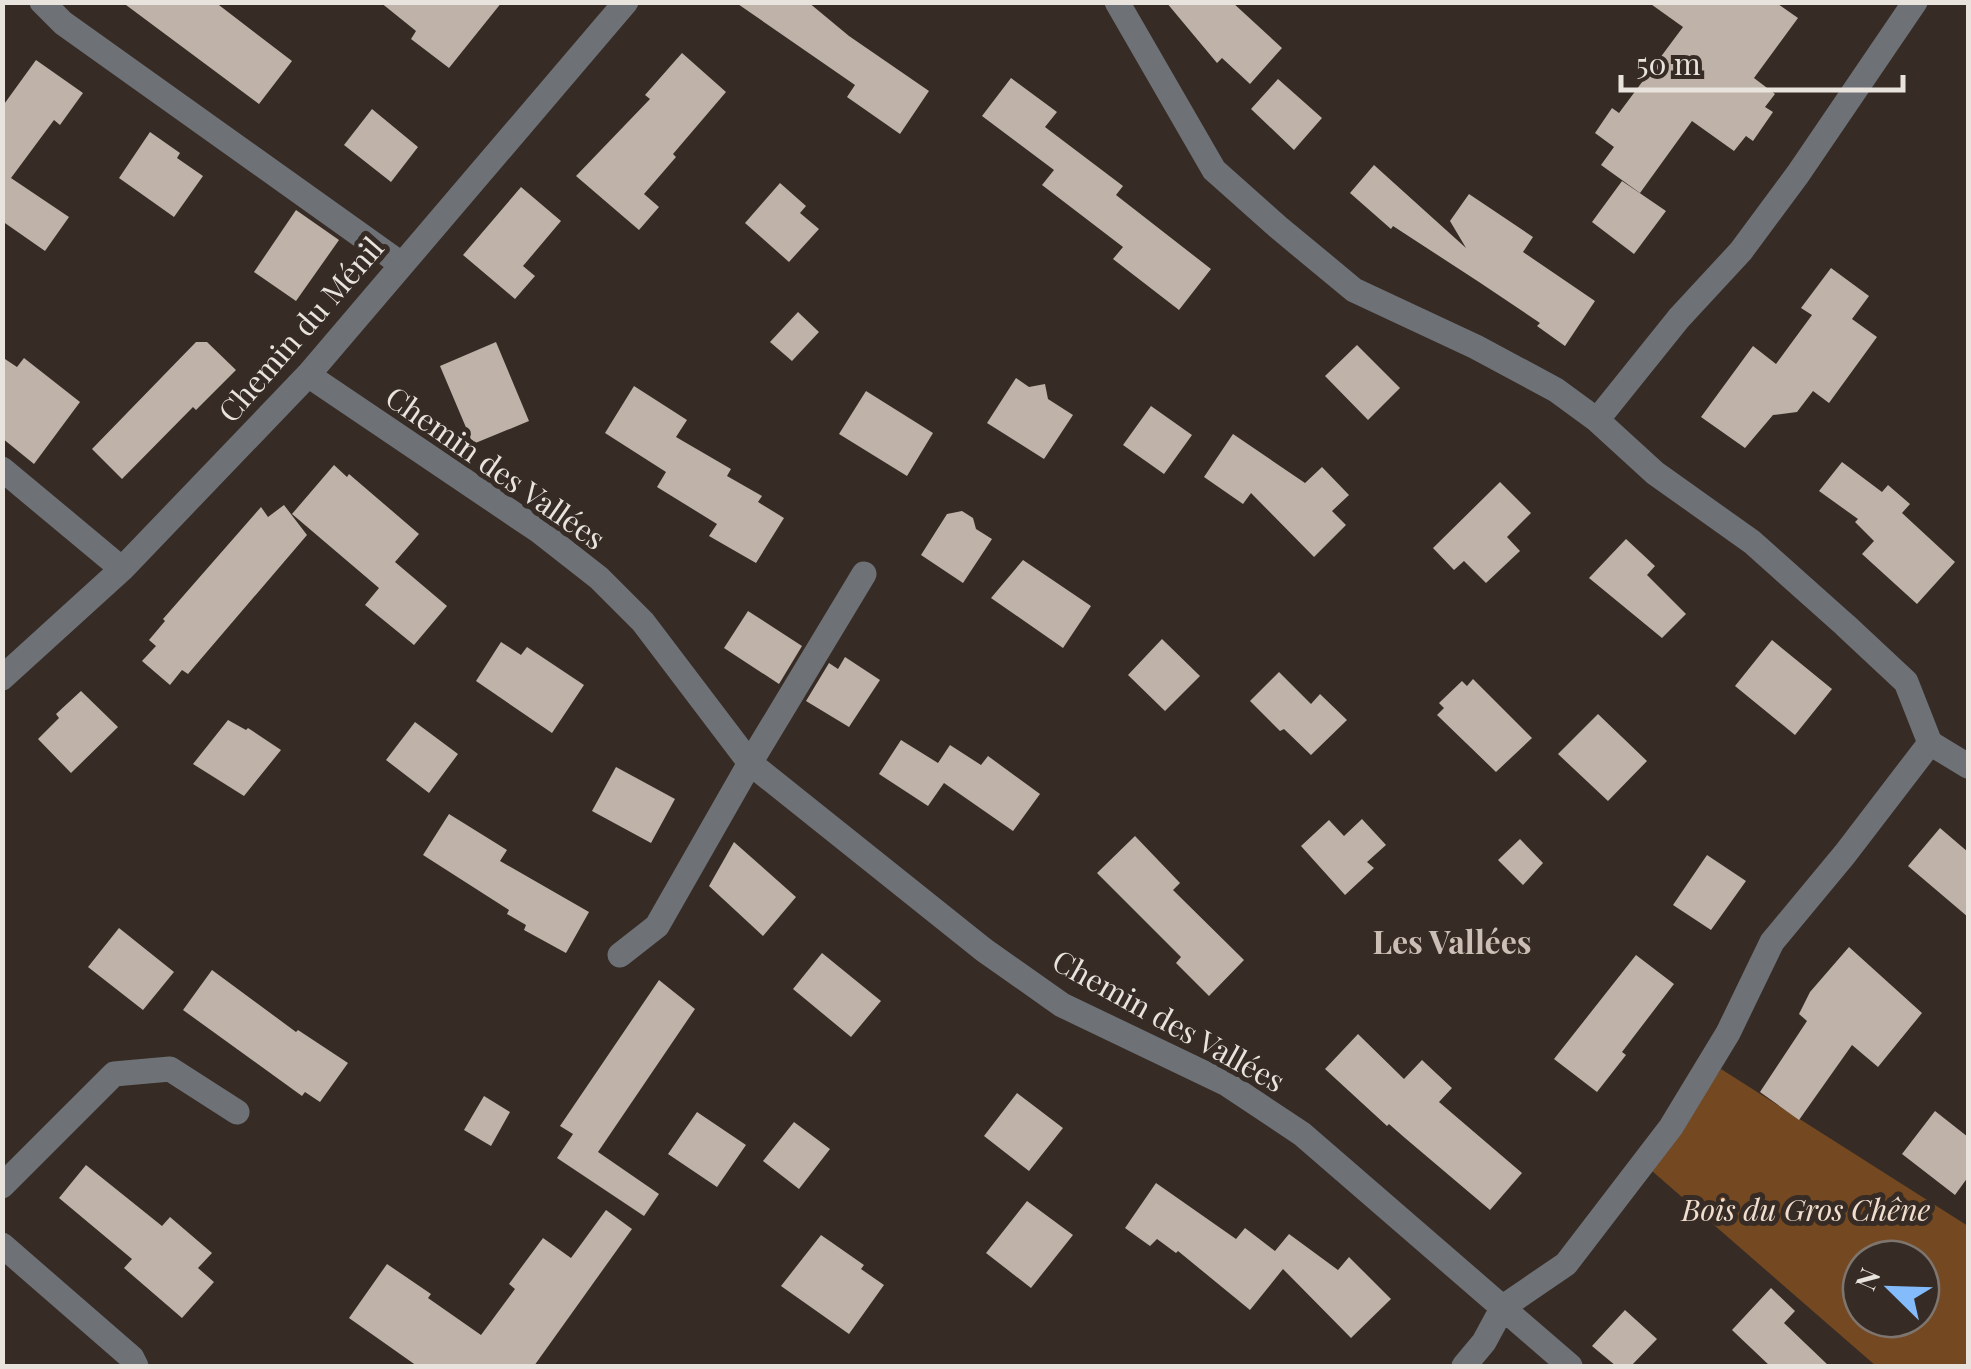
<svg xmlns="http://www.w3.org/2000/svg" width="1971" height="1369" viewBox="0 0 1971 1369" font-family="'Playfair Display',serif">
	<rect width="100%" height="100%" fill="#362c25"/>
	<path fill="#744821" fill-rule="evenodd" d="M1721,1069L1968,1226V1366H1876L1652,1171ZM1861,1259H1921V1319H1861Z"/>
	<path fill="#beb2a9" d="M122,2H215L292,61L259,104Z
		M380,2H502L449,68L411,39L416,31Z
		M735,2H808L849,36L929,91L900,134L847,97L855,85Z
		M1166,2H1232L1282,48L1250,84L1222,58L1217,63Z
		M1648,2H1775L1798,18L1754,78L1775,94L1765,107L1773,112L1753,141L1746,136L1734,151L1692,121L1640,193L1601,165L1614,147L1595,133L1612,108L1619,113L1683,27Z
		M682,53L726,92L673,154L676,157L644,194L659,207L639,230L576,176L650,99L645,95Z
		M36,60L83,93L60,125L54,120L11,178L69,217L45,251L2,221V107Z
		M1011,78L1057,112L1045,127L1123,186L1116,195L1211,269L1179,310L1113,259L1123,247L1042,185L1054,170L982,116Z
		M1278,79L1322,118L1294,150L1251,109Z
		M372,109L418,147L391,182L344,145Z
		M150,132L180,153L177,158L203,176L174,217L119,178Z
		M1374,165L1466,248L1450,221L1469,194L1533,237L1523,252L1595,301L1565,346L1537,326L1540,323L1479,282L1393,226L1391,229L1350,193Z
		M1622,181L1666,211L1634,254L1592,222Z
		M780,183L806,206L800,213L819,229L789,262L745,223Z
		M521,187L561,221L523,266L535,276L515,299L463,255Z
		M296,210L339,240L296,301L254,272Z
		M1831,268L1869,296L1852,319L1877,337L1829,403L1813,391L1797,412L1773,415L1745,448L1701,417L1753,346L1776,364L1812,315L1801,308Z
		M798,312L819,332L792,361L770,342Z
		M196,342H207L236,370L196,410L193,407L122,479L92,449Z
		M496,342L529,421L473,444L440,366Z
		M1357,345L1400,388L1368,420L1325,376Z
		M2,357L17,367L24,358L80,402L34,464L2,438Z
		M1016,378L1029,387L1045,384L1048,399L1073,415L1044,459L987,423Z
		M634,386L687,420L676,437L731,469L727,476L762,496L758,502L784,518L756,563L709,536L717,524L657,487L666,472L605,433Z
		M866,391L933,433L907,476L839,434Z
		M1151,406L1192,435L1164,474L1123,445Z
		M1233,434L1305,483L1322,467L1349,495L1332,511L1346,525L1314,557L1251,493L1243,504L1204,477Z
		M1842,462L1882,492L1888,485L1910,504L1902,513L1955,562L1917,604L1862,554L1874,541L1855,522L1858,519L1819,491Z
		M334,465L347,477L349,474L419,534L395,562L447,606L414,645L365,605L379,588L292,514Z
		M1500,482L1531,513L1507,537L1520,551L1486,583L1464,561L1454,570L1433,548Z
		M284,505L307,535L188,674L182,670L170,685L142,661L156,646L149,640L165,621L163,619L261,507L268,517Z
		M962,511L973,518L976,529L992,539L963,583L921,555L947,514Z
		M1626,539L1655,566L1647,575L1686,614L1662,638L1589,578Z
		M1023,560L1091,606L1063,648L991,598Z
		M748,611L802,646L779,684L724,648Z
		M1162,639L1200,676L1165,711L1128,675Z
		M1772,640L1832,689L1795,735L1735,686Z
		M501,642L521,655L527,647L584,685L552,733L476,681Z
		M845,657L880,680L849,727L806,701L829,663L838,669Z
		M1279,672L1311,704L1320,694L1347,720L1311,755L1284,729L1280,731L1250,701Z
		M1473,679L1532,738L1496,772L1437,715L1444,708L1439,703L1462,681L1467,686Z
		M81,691L118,727L71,773L38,739L59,718L56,714Z
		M1598,714L1647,761L1608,801L1558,754Z
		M228,720L246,730L248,728L281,750L244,796L193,764Z
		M415,722L458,754L429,793L386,760Z
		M901,740L938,763L950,745L981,765L988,756L1040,794L1013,831L944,783L928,806L879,774Z
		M616,767L675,799L651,843L592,811Z
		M449,814L507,850L500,861L589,912L566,953L524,930L526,925L507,914L509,910L423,855Z
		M1362,819L1386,845L1367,862L1374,868L1345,895L1301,846L1329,820L1344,836Z
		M1940,828L1968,852V917L1908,866Z
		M1135,836L1180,883L1173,890L1244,960L1209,996L1176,963L1181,957L1097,873Z
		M1520,839L1543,863L1523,885L1498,860Z
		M734,842L796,897L763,936L709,886Z
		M1707,855L1746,881L1711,930L1673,905Z
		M119,928L174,972L143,1010L88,967Z
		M1849,947L1922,1013L1878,1067L1852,1045L1799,1120L1760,1092L1807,1021L1799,1014L1810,992Z
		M822,953L881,1001L851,1037L793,989Z
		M1636,955L1674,984L1622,1052L1626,1055L1597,1092L1554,1059Z
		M212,970L296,1032L298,1030L348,1063L320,1102L305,1092L302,1096L183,1010Z
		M659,980L695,1009L598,1152L659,1194L644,1216L557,1158L573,1134L560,1126Z
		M1358,1034L1404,1079L1422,1060L1452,1088L1439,1102L1522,1173L1490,1210L1405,1138L1389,1124L1387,1126L1325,1069Z
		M1017,1093L1063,1128L1029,1171L984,1136Z
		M484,1096L510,1112L491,1146L464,1130Z
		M1935,1111L1968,1137V1177L1955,1195L1902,1154Z
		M697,1112L746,1145L717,1187L668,1154Z
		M794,1122L830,1149L799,1189L763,1161Z
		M86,1165L162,1226L170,1217L212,1253L198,1268L214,1282L182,1318L124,1268L132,1259L59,1198Z
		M1156,1183L1236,1239L1245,1228L1275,1251L1289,1234L1338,1270L1349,1257L1391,1299L1351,1338L1283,1269L1250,1310L1178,1251L1176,1253L1157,1239L1150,1246L1125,1228Z
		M1027,1201L1073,1235L1031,1288L986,1253Z
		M606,1210L632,1229L534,1366H417L349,1318L387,1264L431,1294L428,1298L481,1335L515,1289L509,1284L543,1238L571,1258Z
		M821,1235L864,1265L861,1269L884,1285L849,1334L781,1286Z
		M1771,1288L1795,1311L1784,1323L1829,1366H1770L1732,1330Z
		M1625,1310L1657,1339L1631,1366H1616L1592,1346Z"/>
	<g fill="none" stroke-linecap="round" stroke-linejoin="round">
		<path stroke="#6e7176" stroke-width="25" d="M42,2L63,23L401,264
			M1117,2L1214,170L1278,227L1354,290L1476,347L1556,390L1597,420
			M1915,2L1798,174L1741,251L1679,318L1597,420L1655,473L1752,542L1845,625L1906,682L1930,743L1968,766
			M308,375L539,531L599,578L643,622L750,763L984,950L1062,1005L1227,1084L1302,1134L1570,1366
			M2,469L122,569
			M2,678L122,569L308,375L626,2
			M620,955L657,926L750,763L864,574
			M2,1186L114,1074L170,1069L237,1112
			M2,1245L132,1358L136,1366
			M1464,1366L1484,1342L1503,1307L1566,1264L1671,1127L1728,1033L1772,942L1845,854L1930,743"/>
	</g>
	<g text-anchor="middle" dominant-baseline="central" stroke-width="10" stroke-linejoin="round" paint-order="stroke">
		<g font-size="30" fill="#e9e3de" stroke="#362c25">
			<text transform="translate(300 329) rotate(-49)">Chemin du Ménil</text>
			<text transform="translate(496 467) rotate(35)">Chemin des Vallées</text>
			<text transform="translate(1169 1020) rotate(29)">Chemin des Vallées</text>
		</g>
		<g font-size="30" font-style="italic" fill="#f1dece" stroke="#362c25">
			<text x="1806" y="1209">Bois du Gros Chêne</text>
		</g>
		<g font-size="32" font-weight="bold" fill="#cabeb5" stroke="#362c25">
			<text x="1452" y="940">Les Vallées</text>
		</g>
	</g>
	<rect width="1971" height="1369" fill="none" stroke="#e9e3de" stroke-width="10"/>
	<g transform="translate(1891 1289) rotate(293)"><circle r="48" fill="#362c25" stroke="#7e756f" stroke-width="2.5"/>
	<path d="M0-8L18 38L0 25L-18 38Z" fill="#84bcfb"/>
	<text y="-15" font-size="28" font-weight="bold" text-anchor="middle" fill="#e9e3de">N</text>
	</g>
	<path d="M1621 75v15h282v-15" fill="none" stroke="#e9e3de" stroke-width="5"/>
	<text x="1636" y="75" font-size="30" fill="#e9e3de" stroke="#362c25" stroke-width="8" paint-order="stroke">50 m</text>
</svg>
